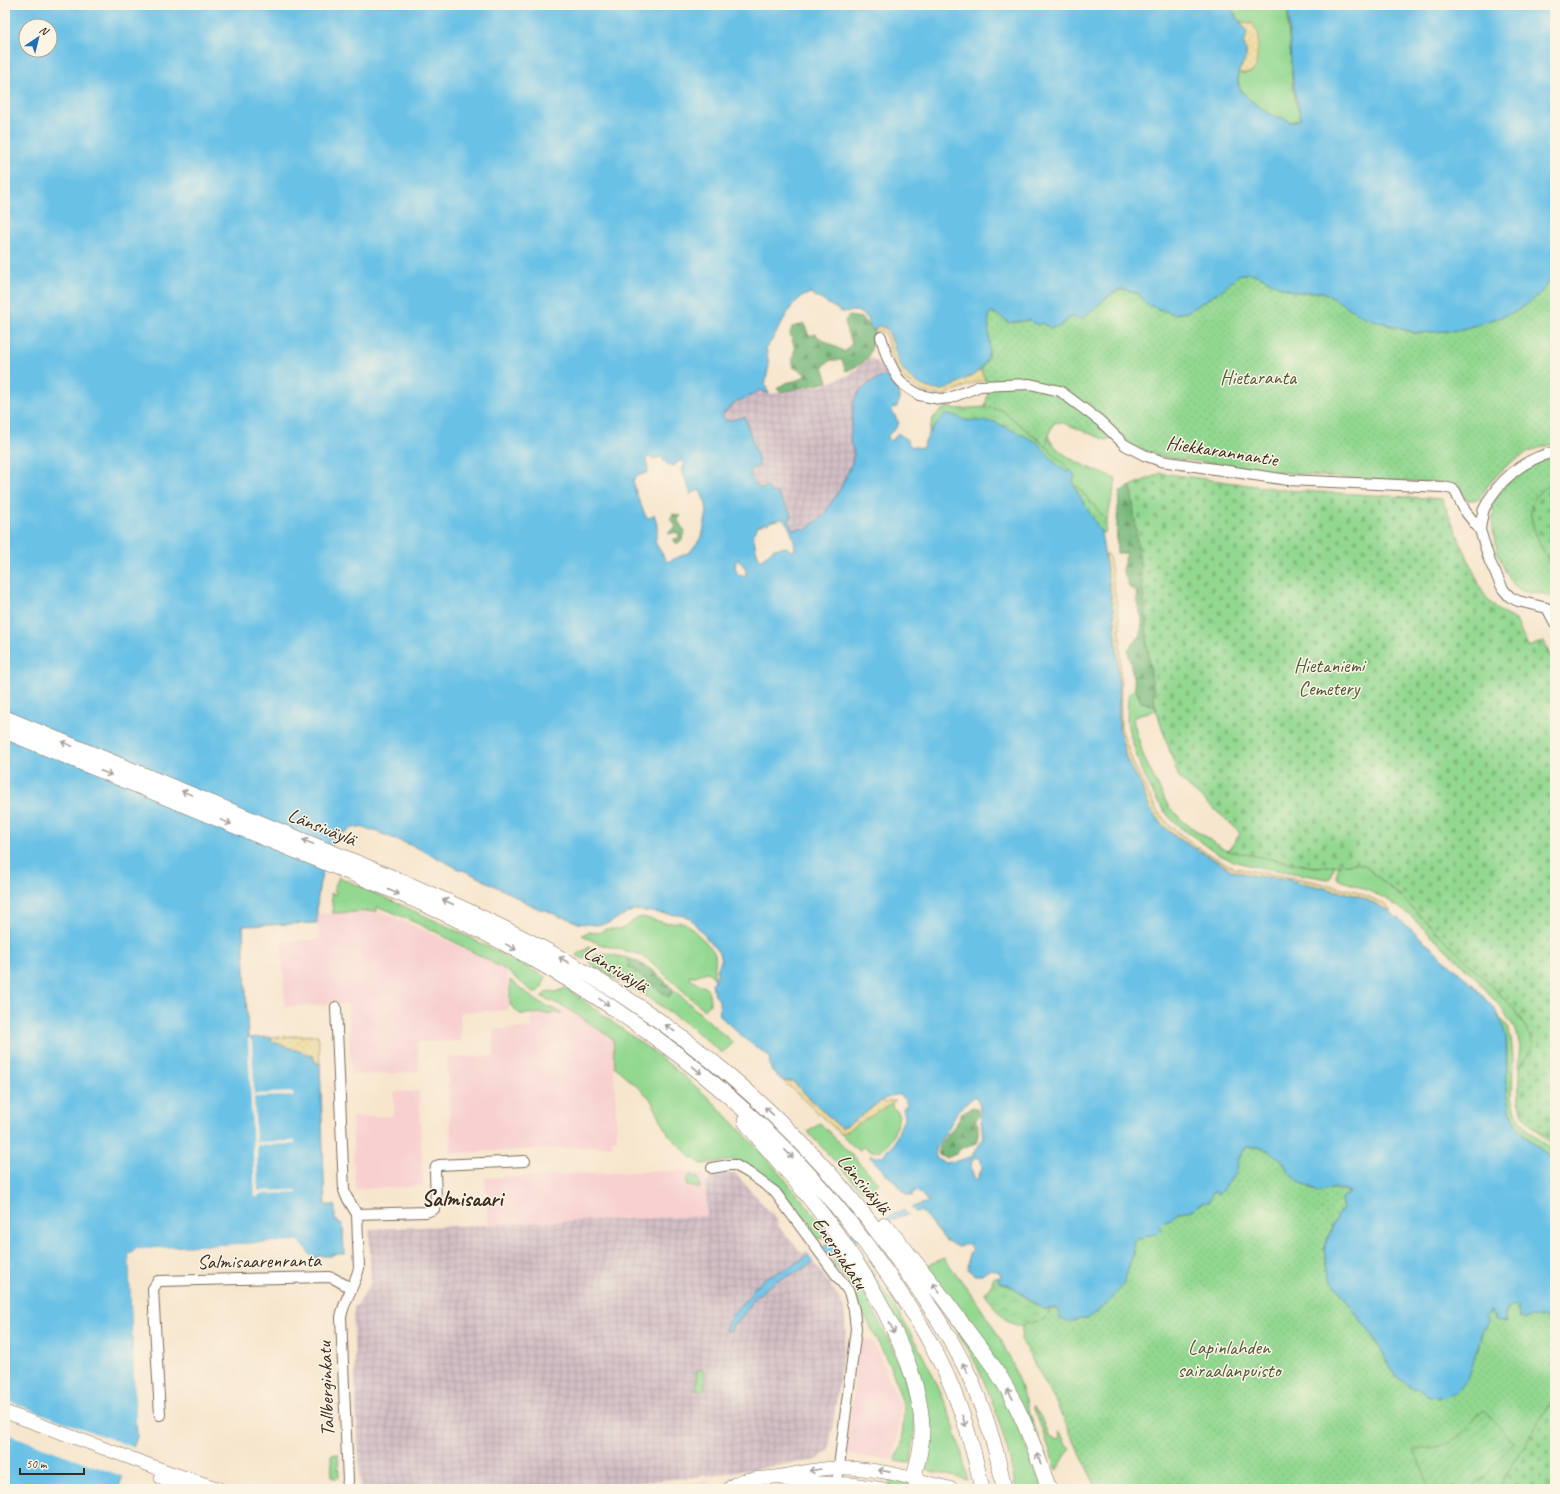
<svg xmlns="http://www.w3.org/2000/svg" width="1560" height="1494" viewBox="0 0 1560 1494" font-family="Caveat,sans-serif">
	<defs>
		<pattern id="industrial-grid" width="8" height="8" patternUnits="userSpaceOnUse"><rect width="8" height="8" fill="#d2bec5"/><path d="M0 4h8M4 0v8" fill="none" stroke="#b5a3a9"/></pattern>
		<pattern id="forest-firs" width="22" height="20" patternUnits="userSpaceOnUse"><rect width="22" height="20" fill="#76b87b"/><path d="M5 1l3.5 6h-7zM16 11l3.5 6h-7z" fill="#629664"/></pattern>
		<pattern id="wetland-marsh" width="20" height="14" patternUnits="userSpaceOnUse"><rect width="20" height="14" fill="#93d891"/><path d="M1 5h8M5 5V1M11 12h8M15 12V8" fill="none" stroke="#80ba7d"/></pattern>
		<pattern id="sand-dots" width="8" height="8" patternUnits="userSpaceOnUse"><rect width="8" height="8" fill="#eeda9e"/><path d="M2 2h.1M6 6h.1" fill="none" stroke="#cdbb88" stroke-width="1.8" stroke-linecap="round"/></pattern>
		<pattern id="cemetery-stones" width="16" height="16" patternUnits="userSpaceOnUse"><rect width="16" height="16" fill="#93d891"/><path d="M2 7V4a2 2 0 0 1 4 0v3zM10 15v-3a2 2 0 0 1 4 0v3z" fill="#80ba7d"/></pattern>
		<pattern id="park-dots" width="8" height="8" patternUnits="userSpaceOnUse"><rect width="8" height="8" fill="#93d891"/><path d="M2 2h.1M6 6h.1" fill="none" stroke="#80ba7d" stroke-width="1.8" stroke-linecap="round"/></pattern>
		<pattern id="garden-furrows" width="10" height="10" patternUnits="userSpaceOnUse"><rect width="10" height="10" fill="#93d891"/><path d="M-1 1l2-2M0 10L10 0M9 11l2-2" fill="none" stroke="#80ba7d"/></pattern>
	</defs>
	<rect width="100%" height="100%" fill="#fcf5e5"/>
	<filter id="ink" filterUnits="userSpaceOnUse"><feTurbulence type="fractalNoise" baseFrequency=".025" numOctaves="2"/><feDisplacementMap in="SourceGraphic" scale="8" xChannelSelector="R" yChannelSelector="G"/><feConvolveMatrix kernelMatrix="1 2 1 2 8 2 1 2 1" color-interpolation-filters="sRGB"/></filter>
	<filter id="wash" filterUnits="userSpaceOnUse"><feTurbulence type="fractalNoise" baseFrequency=".012" numOctaves="4" result="noise"/><feDisplacementMap in="SourceGraphic" scale="16" xChannelSelector="R" yChannelSelector="G"/><feGaussianBlur stdDeviation="0.9" result="paint"/><feColorMatrix in="noise" values="0 0 0 0 0 0 0 0 0 0 0 0 0 0 0 0 0 1.4 0 .05"/><feComposite in="paint" operator="in"/></filter>
	<g filter="url(#wash)">
		<rect width="100%" height="100%" fill="#f7e6ce"/>
		<path fill="#f7d0cf" d="M379,911L440,937L507,970L509,1010L460,1012L461,1041L417,1042L419,1072L351,1075L348,1004L285,1006L282,941L318,940L317,914Z
			M567,1008L613,1039L617,1140H612V1146L451,1153L447,1057L494,1056L493,1029L532,1028L531,1009Z
			M419,1091L423,1186L355,1189L352,1117L394,1116V1092Z
			M689,1170L704,1175L706,1185L707,1216L488,1225L485,1178Z
			M860,1338L873,1342L901,1406L894,1460L857,1456L847,1453L846,1445Z
			M709,1481L710,1489H631Z"/>
		<path fill="url(#industrial-grid)" d="M869,357L876,361L887,375L869,383L861,391L860,390L854,401L850,440L854,454L852,463L840,489L823,516L805,530H793L789,521L792,515L776,492L771,493L761,489L752,482L750,476L751,469L760,466L722,415L737,401L747,398L760,390L769,394L823,385L851,374Z
			M735,1173L773,1215L777,1220L778,1226L800,1251L803,1254L806,1251L838,1296L844,1309L846,1331L829,1450L817,1460L713,1475L574,1489H360L353,1317L354,1307L358,1304L371,1282L369,1229L707,1216L706,1185L711,1177L716,1175Z"/>
		<path fill="#93d891" stroke="#678158" d="M1228,5H1288V30L1292,66V82L1295,99L1301,118L1291,122C1285,119 1277,118 1271,115C1263,111 1246,98 1242,91C1238,86 1238,79 1238,73H1248L1252,23L1241,22Z
			M1002,400L1054,423L1050,429L1049,439C1063,460 1093,469 1116,479L1107,521L1077,486L1075,488L1073,481L1075,475L1049,449L1002,410L985,407Z
			M1135,688L1141,702L1155,706L1156,710L1134,717L1133,720L1144,758L1168,806L1185,823L1225,850L1303,865L1315,867L1335,865L1331,877L1328,879L1253,866L1233,861L1220,855L1181,828L1169,817L1156,799L1141,769L1129,731L1127,721L1128,696Z
			M1356,863L1364,865L1400,896L1512,1006L1525,1027L1534,1045L1519,1069L1518,1066L1520,1046L1516,1030L1502,1009L1476,978L1407,913L1385,898L1357,886L1339,880L1336,876L1339,865Z
			M339,877L445,925L546,977L542,986V988L538,992H533L506,970L436,932L390,911L377,907V911L333,913L331,893L335,895L336,892L333,891Z
			M643,917L665,923L680,922L685,923C692,929 713,947 715,955C717,963 713,969 714,977L707,972L695,976H690V979C705,989 710,984 710,1005L704,1010L649,960L638,954L599,944L582,935L588,932L598,933L606,929H622L638,918Z
			M589,947L590,949L584,959L576,955C580,951 585,951 589,947Z
			M602,953L628,958L629,967L669,997L674,990L733,1043L722,1053L693,1029L648,997L595,967L589,962L595,955Z
			M510,980L537,1001L562,1013L520,1014L510,1005Z
			M566,988C611,1022 660,1054 702,1092C722,1110 740,1130 758,1149C776,1170 795,1190 812,1212C838,1246 860,1283 879,1321C894,1350 909,1381 914,1413C916,1429 913,1445 911,1462L909,1463L895,1461L902,1445L904,1408L893,1373L869,1323L860,1312L852,1288L832,1261L835,1258L825,1238L816,1239L779,1189L768,1178L741,1162L735,1160L702,1164L691,1157L669,1135L650,1098L615,1067L613,1039L567,1008L542,997V996L549,991L555,992Z
			M1494,1010L1508,1027L1511,1039L1513,1058L1512,1098L1517,1114L1527,1129L1543,1142L1555,1155V1160C1542,1150 1525,1139 1517,1125C1500,1099 1510,1067 1506,1038C1504,1028 1499,1018 1494,1010Z
			M892,1103V1107L899,1113C898,1126 889,1154 872,1151C869,1150 866,1148 863,1147L858,1151L841,1134Z
			M820,1123L879,1183L863,1192L808,1132Z
			M1532,1126L1555,1141V1148L1553,1146Z
			M689,1175H692L698,1178L700,1188L687,1186V1182L686,1180Z
			M859,1252C893,1303 927,1355 949,1413C957,1435 963,1458 968,1480L931,1471L923,1467L929,1426L856,1253Z
			M944,1258L973,1296L1000,1338L1013,1365L1025,1401L1058,1489H1055L1051,1475L926,1266Z
			M940,1304L1003,1390L1044,1489H1016C1008,1447 995,1403 976,1364C966,1343 952,1324 940,1304Z
			M703,1369L705,1373V1390H696V1372L697,1370Z
			M1033,1406L1041,1417L1048,1436L1056,1441L1059,1438L1058,1433C1065,1437 1064,1444 1070,1448L1057,1470Z
			M338,1454L339,1477L336,1479L332,1477L331,1455Z
			M891,1477L912,1482L911,1489H900L889,1486Z"/>
		<path fill="url(#forest-firs)" stroke="#58714c" d="M849,316L861,318L875,331C869,357 871,361 846,371L842,360H831L823,366L828,382L781,392L777,389C788,378 796,385 806,374L793,367V356L795,349L790,333L792,327L804,324L809,336L816,334L818,337L845,352L852,343L847,332L845,320Z
			M1131,486L1146,615L1147,643L1155,706L1141,702L1135,688L1128,650L1141,635L1142,618L1138,607L1136,591L1130,588L1122,569L1127,553H1117C1116,532 1117,512 1120,491Z
			M673,514L681,516L678,519V521L685,532L682,537L683,539L677,544L673,539H677L680,535L675,532L670,534L668,532L675,528L676,526L670,519Z
			M628,958C647,964 660,976 674,990L668,997L629,967Z
			M973,1107L977,1109L979,1116L974,1121L978,1124V1135L976,1143L960,1149L956,1154L946,1158L939,1155L938,1148L959,1120L961,1113Z"/>
		<path fill="url(#wetland-marsh)" stroke="#678158" d="M946,406L957,409L985,407L1002,410L1049,449L1070,470L1066,472L937,424L929,434L933,418Z
			M1077,486L1107,521L1105,533L1101,532L1091,520L1075,488Z
			M995,1277L999,1278L1001,1283C1020,1286 1031,1309 1050,1310L1046,1319L1027,1324L1022,1327C1002,1322 996,1309 985,1293L992,1284L993,1279Z"/>
		<path fill="url(#sand-dots)" stroke="#94825e" d="M1241,22L1252,23L1259,34L1256,66L1253,71L1248,73H1238L1246,57V50L1244,44L1247,32Z
			M879,326L886,328L891,336L951,387L981,370L985,380L976,382L942,396L923,392L902,378L894,362L885,334L881,331H875L876,328Z
			M1104,555H1109L1120,625L1121,728L1133,763L1157,811L1172,828L1205,852L1234,868L1301,879L1356,891L1382,903L1391,910H1387L1359,896L1280,878L1255,876L1233,871L1176,837L1161,824L1149,807L1141,785L1126,758L1119,728V688L1115,622Z
			M318,1035L320,1064H318L305,1053L297,1051L276,1043L272,1041L271,1037Z
			M791,1080L841,1128C857,1121 869,1109 884,1099L883,1102L886,1103L890,1101H896L841,1134L783,1081L790,1082Z"/>
		<path fill="url(#cemetery-stones)" stroke="#678158" d="M1161,473L1286,490L1442,499L1482,591C1492,607 1499,612 1516,620L1528,647L1544,641L1555,667V1141L1532,1126L1526,1119L1522,1112L1519,1101V1069L1534,1045L1525,1027L1512,1006L1400,896L1364,865L1356,863L1315,867L1228,851L1240,834L1238,830L1179,778L1156,710L1147,643L1146,615L1131,486Z
			M1555,483V577C1547,559 1522,517 1533,499C1538,491 1547,486 1555,483Z
			M1555,1394V1489H1497Z"/>
		<path fill="url(#park-dots)" stroke="#678158" d="M1250,273L1260,276L1276,285L1295,292H1323L1387,325L1416,333L1460,330L1507,315L1519,310L1539,295L1555,273V444C1529,449 1508,461 1491,482C1486,487 1483,495 1478,500H1467L1459,488L1449,483L1354,479L1287,473L1162,457L1131,445L1120,433L1106,440L1061,422L1054,423C1049,430 1049,438 1046,446L1002,410L985,407L989,388L981,371L989,353L988,316L990,313L996,314L1013,323L1028,320L1038,325L1040,323L1052,328L1059,327L1071,317L1100,303L1121,289L1138,293L1147,305L1174,314L1187,312L1225,288L1238,275Z
			M1555,456V483C1513,500 1536,533 1549,563C1551,568 1554,573 1555,577C1556,584 1555,592 1555,599C1551,597 1548,595 1544,594C1535,593 1527,594 1519,589C1503,579 1487,528 1494,510L1490,508C1500,490 1515,471 1534,463C1541,460 1548,459 1555,456Z
			M1246,1147H1257L1271,1151C1273,1156 1279,1158 1283,1162C1286,1165 1286,1170 1289,1173C1297,1181 1308,1188 1318,1192L1336,1187L1337,1190L1342,1189L1350,1193L1341,1199L1343,1209L1332,1226L1324,1250L1330,1278L1376,1341L1396,1376L1411,1387L1418,1389L1426,1395L1434,1397L1476,1357L1482,1332L1485,1328V1317L1489,1311H1490L1496,1319L1505,1322C1505,1316 1506,1312 1510,1307L1514,1305L1521,1306L1519,1317L1525,1319L1539,1317L1541,1315L1555,1323V1394L1497,1489H1097L1054,1399L1021,1340L1022,1327L1027,1324L1046,1319L1050,1310L1056,1308L1060,1315L1076,1320L1080,1318H1088L1100,1310L1124,1282L1131,1260L1134,1254L1133,1242L1135,1239H1142L1145,1236L1159,1233L1160,1226L1164,1222L1171,1220L1178,1212L1194,1210C1198,1203 1202,1202 1210,1200L1211,1195L1213,1192H1216L1218,1195Z"/>
		<path fill="url(#garden-furrows)" stroke="#678158" d="M1483,1410L1496,1423L1513,1442L1481,1481L1467,1489H1430L1414,1449C1454,1451 1459,1437 1483,1410Z"/>
		<path fill="#69c1e6" stroke="#527682" fill-rule="evenodd" d="M5,5H1228L1247,32L1244,44L1246,50V57L1238,73V84L1241,91L1249,99L1271,115L1283,118L1291,122L1297,121L1301,118C1290,81 1290,43 1288,5H1555V273L1539,295L1519,310L1507,315L1460,330L1416,333L1364,317L1323,292H1295L1276,285L1260,276L1250,273L1238,275L1225,288L1187,312L1174,314L1147,305L1138,293L1121,289L1111,294L1082,319L1071,317L1059,327L1051,328L1047,325L1040,323L1038,325L1028,320L1008,323L1007,321L996,314L990,313C986,320 992,345 988,355C981,374 974,374 958,383C953,386 947,390 941,390C927,391 909,379 902,368C896,358 894,340 886,328L879,326L874,330L870,327L868,318L857,311L842,312L810,293C807,295 802,296 799,299C784,312 779,333 766,348L769,365L765,385L769,394L760,390L747,398L737,401L722,415L726,421L745,417L760,466L751,469C750,479 753,483 761,489L768,487L771,493L776,492L792,515L789,521L793,530L800,528L805,530L823,516L840,489L852,463L854,454L850,440L854,401L860,390L861,391L869,383L887,375C897,383 903,396 896,408L893,407L892,411L899,423L896,428L888,435V438L892,441L898,433L907,440L910,446L922,448L929,434L944,415H953L965,420L995,422L1037,442L1055,463L1066,472L1070,470L1075,475L1073,481L1075,488L1101,532L1115,622L1119,688V728L1126,758L1141,785L1149,807L1161,824L1176,837L1233,871L1255,876L1280,878L1359,896L1387,910L1404,923L1473,985L1494,1009L1501,1021L1506,1037L1507,1092L1511,1114L1517,1126L1527,1138L1555,1161V1323L1541,1315L1540,1317L1525,1319L1524,1320L1519,1317L1518,1308L1520,1306L1514,1305L1510,1307C1506,1311 1504,1316 1505,1322L1494,1319V1316L1490,1311H1489L1485,1317L1488,1320L1482,1332L1468,1380L1454,1393L1440,1397L1426,1395L1418,1389L1411,1387L1396,1376L1376,1341L1330,1278L1324,1250L1337,1214L1343,1209L1341,1199L1350,1192L1342,1189L1337,1190L1335,1187L1318,1192C1308,1187 1297,1181 1289,1173C1286,1170 1286,1165 1283,1162C1279,1158 1273,1156 1270,1151L1257,1147H1246L1239,1158L1236,1170L1230,1181L1218,1195L1216,1192H1213L1209,1202L1201,1203V1205H1197V1207L1194,1210L1178,1212L1171,1220L1164,1222L1160,1226V1228L1163,1229L1159,1233L1145,1236L1144,1238L1135,1239L1133,1242L1134,1254L1131,1260L1124,1282L1119,1290L1100,1310L1088,1318H1080L1070,1322L1059,1319L1060,1315L1056,1308L1042,1309L1010,1285L1001,1283L998,1278L1001,1277L1000,1273C992,1269 988,1267 982,1275H976L968,1270L969,1254L973,1250L970,1247L969,1243L958,1247L945,1240L924,1214L920,1211L901,1216L833,1251L798,1272L776,1281L761,1292L759,1295H757L739,1321L733,1324L731,1331H725C728,1315 741,1305 752,1293L751,1291L753,1288L768,1276L786,1269L827,1244L898,1212L928,1202L929,1200H926L917,1191L913,1192L912,1196L906,1194L870,1157L871,1155C879,1159 883,1157 887,1150L892,1148L905,1116L903,1109L904,1107H907L906,1101L899,1094C876,1098 862,1120 841,1128L801,1090L793,1081H783C775,1074 767,1069 770,1057L745,1039L720,1016L719,1000L714,994L712,983L715,982L714,977L717,976V970L721,961L719,953L690,918L685,916L634,910L609,923L596,925L578,923L565,917H560L548,911L539,909L470,873L457,868L420,849L375,831L360,827L353,828L337,836C322,864 316,891 317,923L243,926L248,1038L271,1037L272,1041L276,1043L313,1056L315,1062L320,1064L325,1205H335V1220L342,1224L343,1228L344,1254H332V1256H317V1259H313L304,1246L296,1241L136,1249L133,1250V1253L129,1254L137,1437L118,1489H5ZM26,26H50V50H26ZM648,456L654,459L661,457L668,465L672,467L681,460L685,464L682,469L691,495L694,492L700,490L706,504L707,512L702,537L690,552L667,562L655,542C658,531 658,525 654,514L650,518L646,517L636,493L633,480L637,476L647,473L648,470L646,460ZM783,519C790,527 795,540 795,550L790,551L787,547L773,549C770,555 764,555 761,561L757,553L753,535L755,533L757,527L765,523L767,524L772,521ZM738,559L746,569V576L739,575L736,572L737,570L735,568L736,561ZM975,1096L979,1102L983,1138L973,1156L957,1161L945,1163L936,1158L935,1149L947,1131L958,1110ZM975,1157L981,1159L982,1168L977,1180L975,1179C972,1172 968,1163 975,1157Z"/>
		<path fill="#f7e6ce" d="M248,1038H250L252,1043L254,1094L293,1092V1096L254,1097L256,1142L295,1141V1144L257,1145L258,1191L297,1190V1193L259,1194L258,1197H255Z
			M910,1206L911,1208L917,1215L911,1216L903,1208Z
			M296,1241L300,1243L313,1259H317V1261L312,1260L302,1248L296,1243L136,1251L134,1254L132,1255L138,1424H136L129,1254L133,1253V1250L136,1249Z
			M821,1246L828,1256L815,1264L808,1253Z
			M5,1400L135,1448L124,1477L5,1433Z"/>
	</g>
	<g filter="url(#ink)">
		<g fill="none" stroke-linecap="round" stroke-linejoin="round">
			<defs>
				<path id="minor" d="M881,337L887,357L897,377L904,385L919,395L940,399L950,398L980,386L1030,384L1060,391L1100,421L1125,445L1144,455L1161,461L1288,480L1443,487L1452,489L1455,491L1465,511L1480,530L1490,562L1503,589L1510,597L1518,601L1547,608L1555,623
					M1480,530C1481,523 1482,515 1484,509C1497,481 1525,458 1555,452
					M336,1007L344,1190L346,1196L357,1214L359,1268C355,1285 344,1300 341,1317L348,1481L346,1489
					M712,1168L729,1165H735L749,1173L775,1192L849,1292L854,1310L856,1329L837,1483
					M357,1214L426,1212L434,1209L436,1203L435,1171L436,1167L439,1165L525,1161
					M160,1415L153,1289L158,1281L329,1277L333,1278L351,1288"/>
				<path id="major" d="M5,1412L171,1473L219,1489
					M161,1478L186,1489
					M781,1478L792,1482L852,1484L883,1489
					M729,1489C739,1476 761,1479 775,1477C796,1474 817,1468 838,1468C878,1467 914,1479 952,1489"/>
				<path id="highway" d="M5,718C99,757 193,795 287,834C360,864 434,893 505,929C662,1006 800,1119 900,1263C926,1300 953,1339 972,1382C986,1416 998,1453 1004,1489
					M5,731C93,768 181,804 269,840C331,865 394,889 454,918C611,993 758,1100 863,1240C897,1286 931,1336 953,1390C966,1422 975,1455 982,1489
					M745,1121C764,1147 787,1169 807,1195C847,1244 885,1303 908,1363C918,1391 926,1422 920,1451C918,1464 911,1477 918,1489
					M885,1225C914,1260 943,1296 969,1333C984,1353 1000,1374 1011,1396C1027,1426 1038,1457 1049,1489"/>
			</defs>
			<use href="#minor" stroke="#7d6c5c" stroke-width="12"/>
			<use href="#major" stroke="#7d6c5c" stroke-width="14"/>
			<use href="#highway" stroke="#7d6c5c" stroke-width="16"/>
			<use href="#minor" stroke="#fff" stroke-width="10"/>
			<use href="#major" stroke="#fff" stroke-width="13"/>
			<use href="#highway" stroke="#fff" stroke-width="15"/>
		</g>
		<defs><path id="oneway-shaft" d="M-6 0H5M1.5-3L5.5 0L1.5 3" fill="none" stroke-width="1.6" stroke-linecap="round" stroke-linejoin="round"/></defs>
		<g stroke="#a79f9a">
			<use href="#oneway-shaft" transform="translate(67 744) rotate(-158)"/>
			<use href="#oneway-shaft" transform="translate(106 773) rotate(22)"/>
			<use href="#oneway-shaft" transform="translate(187 793) rotate(-158)"/>
			<use href="#oneway-shaft" transform="translate(226 822) rotate(22)"/>
			<use href="#oneway-shaft" transform="translate(308 842) rotate(-158)"/>
			<use href="#oneway-shaft" transform="translate(394 892) rotate(23)"/>
			<use href="#oneway-shaft" transform="translate(448 902) rotate(-156)"/>
			<use href="#oneway-shaft" transform="translate(511 947) rotate(29)"/>
			<use href="#oneway-shaft" transform="translate(564 960) rotate(-150)"/>
			<use href="#oneway-shaft" transform="translate(604 1002) rotate(34)"/>
			<use href="#oneway-shaft" transform="translate(670 1028) rotate(-143)"/>
			<use href="#oneway-shaft" transform="translate(697 1070) rotate(40)"/>
			<use href="#oneway-shaft" transform="translate(769 1111) rotate(-137)"/>
			<use href="#oneway-shaft" transform="translate(789 1154) rotate(46)"/>
			<use href="#oneway-shaft" transform="translate(936 1288) rotate(-127)"/>
			<use href="#oneway-shaft" transform="translate(892 1328) rotate(64)"/>
			<use href="#oneway-shaft" transform="translate(965 1368) rotate(-117)"/>
			<use href="#oneway-shaft" transform="translate(1010 1394) rotate(-119)"/>
			<use href="#oneway-shaft" transform="translate(964 1421) rotate(71)"/>
			<use href="#oneway-shaft" transform="translate(1039 1459) rotate(-109)"/>
			<use href="#oneway-shaft" transform="translate(815 1470) rotate(171)"/>
			<use href="#oneway-shaft" transform="translate(884 1471) rotate(-169)"/>
		</g>
	</g>
	<g text-anchor="middle" dominant-baseline="central" stroke-width="3" stroke-linejoin="round" paint-order="stroke">
		<g font-size="20" fill="#51563b" stroke="#fcf5e5">
			<text x="1258" y="377">Hietaranta</text>
			<text x="1329" y="665">Hietaniemi<tspan x="1329" dy="23">Cemetery</tspan></text>
			<text x="1229" y="1347">Lapinlahden<tspan x="1229" dy="23">sairaalanpuisto</tspan></text>
		</g>
		<g font-size="20" fill="#3b2a1e" stroke="#fcf5e5">
			<text transform="translate(1222 451) rotate(9)">Hiekkarannantie</text>
			<text transform="translate(322 827) rotate(22)">Länsiväylä</text>
			<text transform="translate(616 969) rotate(32)">Länsiväylä</text>
			<text transform="translate(864 1184) rotate(50)">Länsiväylä</text>
			<text transform="translate(840 1253) rotate(56)">Energiakatu</text>
			<text transform="translate(259 1261) rotate(-1)">Salmisaarenranta</text>
			<text transform="translate(326 1389) rotate(-92)">Tallberginkatu</text>
		</g>
		<g font-size="22" font-weight="bold" fill="#3b2a1e" stroke="#fcf5e5">
			<text x="462" y="1199">Salmisaari</text>
		</g>
	</g>
	<rect width="1560" height="1494" fill="none" stroke="#fcf5e5" stroke-width="20"/>
	<g transform="translate(38 38) rotate(35)"><circle r="19" fill="#fcf5e5" stroke="#afa495"/>
	<path d="M0-3L7 15L0 10L-7 15Z" fill="#1f6fb2"/>
	<text y="-6" font-size="11" font-weight="bold" text-anchor="middle" fill="#3b2a1e">N</text>
	</g>
	<path d="M20 1468v6h64v-6" fill="none" stroke="#3b2a1e" stroke-width="2"/>
	<text x="26" y="1468" font-size="12" fill="#3b2a1e" stroke="#fcf5e5" stroke-width="3" paint-order="stroke">50 m</text>
</svg>
